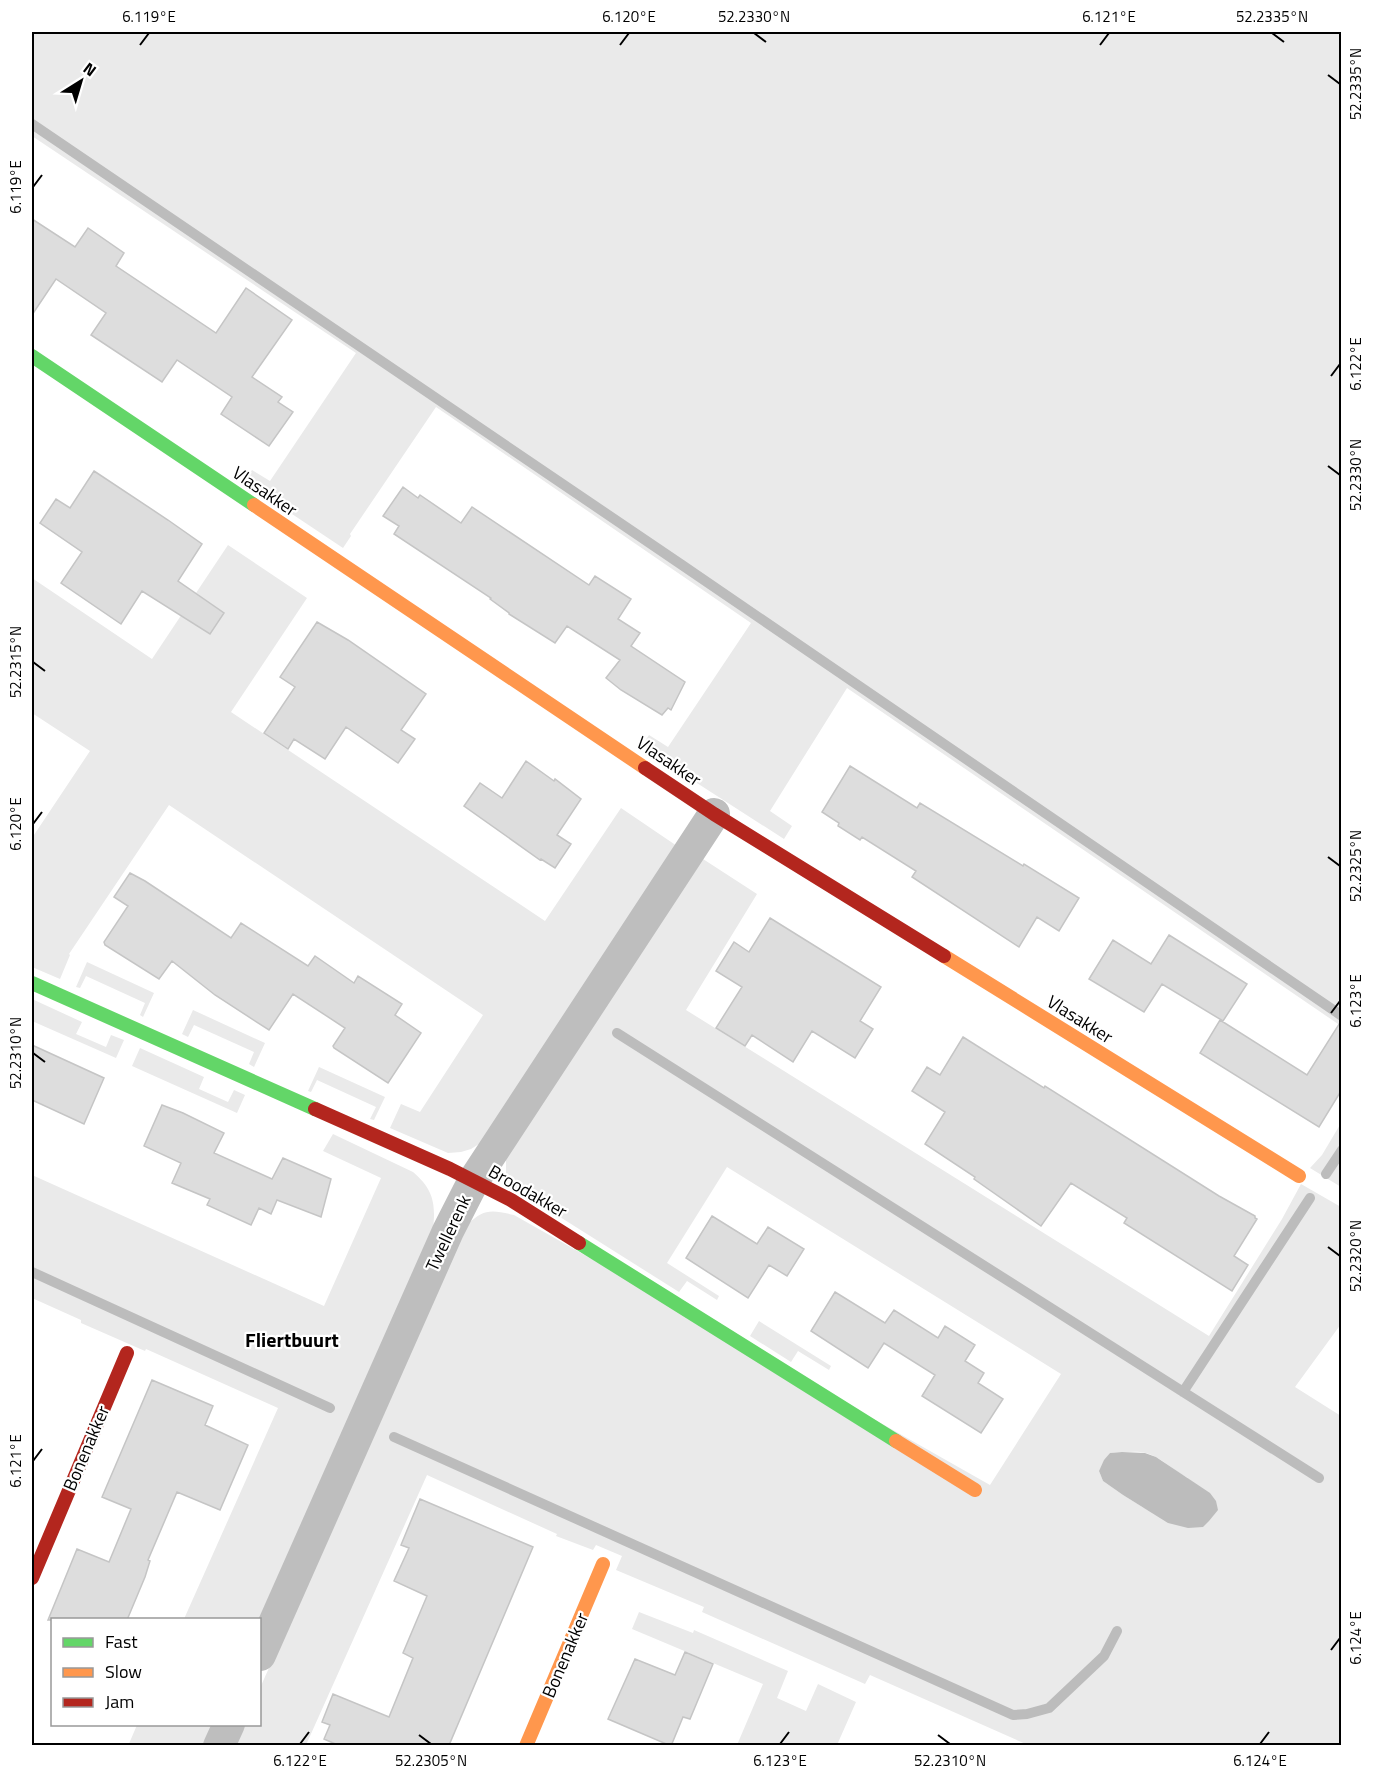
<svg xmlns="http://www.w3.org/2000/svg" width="1373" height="1777" viewBox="0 0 1373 1777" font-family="'Titillium Web',sans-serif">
	<rect width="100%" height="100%" fill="#fff"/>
	<path fill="#eaeaea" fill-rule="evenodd" d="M32,32H1341V1026L847,688L770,811L792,826L784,839L641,747L649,735L668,747L751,623L436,407L350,534L351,536L343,548L244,482L252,470L270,481L356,353L32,136Z
		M228,545L307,598L231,712L545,921L621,808L677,846L482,1142L471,1149L461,1152L448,1153L390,1128L401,1104L420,1112L483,1015L169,805L69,954L70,955L60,979L32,967V838L90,751L32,713V578L152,659Z
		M703,859L757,894L686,1010L1209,1336L1282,1219L1301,1184L1341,1207V1324L1295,1387L1341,1416V1745H1028L870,1675L865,1684L702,1612L704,1607L616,1570L622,1556L596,1545L593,1550L556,1536L557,1534L427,1475L306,1745L234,1746L243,1725L260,1724V1688L467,1225C484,1208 492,1210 514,1215L990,1485L1061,1374L727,1167L667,1263L719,1296L717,1300L687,1281L679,1292L514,1188L506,1173V1156ZM1122,1452C1130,1452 1139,1451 1146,1453C1161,1457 1174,1471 1188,1478L1144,1508L1123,1495L1103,1481L1099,1471L1110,1453Z
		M87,962L154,993L143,1017L140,1015L145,1003L86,976L80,988L76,987Z
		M32,999L82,1022L76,1034L106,1047L111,1035L124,1040L116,1058L32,1021Z
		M193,1010L265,1043L254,1067L249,1064L254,1052L194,1025L188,1037L182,1034Z
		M140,1048L204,1077L199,1089L228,1102L234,1090L245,1095L237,1113L132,1066Z
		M319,1067L385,1097L374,1120L370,1119L376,1107L317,1080L311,1092L308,1091Z
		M1341,1123V1187L1310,1168L1322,1155Z
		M333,1134L413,1172C433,1189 436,1203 433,1229L259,1619H184L278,1408L146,1349L145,1351L81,1323V1320L32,1298V1175L324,1306L381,1178L323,1151Z
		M759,1321L831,1366L829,1370L798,1351L791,1362L750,1336Z
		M639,1612L693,1633L694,1630L788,1671L777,1698L806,1711L818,1684L856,1702L837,1745H737L763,1684L632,1629Z
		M137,1725H212L203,1745L128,1746Z"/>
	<path fill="#bcbcbc" d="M1122,1452L1145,1453L1156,1457L1210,1493L1216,1501L1218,1510L1209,1521L1203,1527L1188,1528L1168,1523L1123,1495L1103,1481L1099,1471L1104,1460L1110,1453Z"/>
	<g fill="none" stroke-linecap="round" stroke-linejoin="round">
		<path stroke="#bcbcbc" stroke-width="10" d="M32,124L682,565L1342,1016
			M617,1033L1319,1478
			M1326,1174L1342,1150
			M32,1272L330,1408
			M1183,1392L1310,1198
			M394,1437L1013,1715L1027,1714L1049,1708L1104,1656L1117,1631"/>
	</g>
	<path fill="#ddd" stroke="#c5c5c5" stroke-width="1.5" d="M32,219L75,247L88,228L124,253L116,266L216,333L246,288L292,320L252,377L282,397L278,402L293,412L269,446L221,414L232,397L177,360L162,382L91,335L106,313L56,279L32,315Z
		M94,471L168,520L202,544L178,581L224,613L210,634L142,591L121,624L61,583L82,552L40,523L56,499L70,508Z
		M403,487L418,498L420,495L461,523L472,507L589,585L595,576L631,599L618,619L640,633L631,646L685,682L671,710L668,708L662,715L621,690L606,678L620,660L567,626L555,643L509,614V613L490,599L491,598L394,534L399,526L383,516Z
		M317,622L348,640L426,694L401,730L415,739L398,763L346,727L325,759L294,739L288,749L264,733L295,687L280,677Z
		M526,761L554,781L555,779L581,799L557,835L571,844L555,868L541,859L540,860L464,806L480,783L502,798Z
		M850,766L917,808L920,803L1023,866L1024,864L1079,898L1059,931L1037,917L1019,947L912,877L916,871L862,837L860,840L838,826L839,823L822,812Z
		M130,873L145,881L231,938L241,923L308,966L315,956L354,983L358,976L402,1004L395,1015L421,1033L388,1083L334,1048L333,1046L345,1028L293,994L269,1030L215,995L172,961L159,979L105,945L104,942L128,906L114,897Z
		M770,918L881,987L860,1021L873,1029L855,1058L812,1031L793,1062L752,1035L745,1046L716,1028L742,987L716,971L734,942L749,952Z
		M1169,935L1247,984L1223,1021L1162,984L1144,1012L1089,979L1113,940L1151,964Z
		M1220,1020L1307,1075L1341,1021V1091L1319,1127L1200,1053Z
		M963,1037L1044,1088L1045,1086L1219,1196L1255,1216V1218L1257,1219L1234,1256L1248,1265L1232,1291L1124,1223L1127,1218L1071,1183L1041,1226L974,1179L975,1177L925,1144L945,1112L912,1091L927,1067L940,1075Z
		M32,1045L104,1078L84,1124L32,1100Z
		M162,1105L183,1113L224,1133L214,1153L272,1179L283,1158L331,1179L321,1217L277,1200L271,1214L259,1208L251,1225L207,1205L210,1199L172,1183L181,1163L144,1146Z
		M712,1216L757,1244L768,1227L804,1249L787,1276L769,1265L748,1298L686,1258Z
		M835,1292L885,1323L894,1310L938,1338L945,1326L975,1345L965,1361L984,1373L978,1383L1003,1399L981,1433L922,1396L935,1375L884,1343L868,1368L811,1331Z
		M152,1380L213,1406L205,1425L248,1445L220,1510L177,1492L148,1560L150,1561L145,1577L127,1620H48L77,1549L109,1562L131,1509L102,1497Z
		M420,1499L533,1547L450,1743L456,1746H340L324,1739L330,1725L322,1722L333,1694L389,1717L413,1658L403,1653L427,1596L394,1581L409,1548L401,1545Z
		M685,1652L713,1664L690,1719L683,1717L671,1746L608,1719L635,1659L675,1675Z"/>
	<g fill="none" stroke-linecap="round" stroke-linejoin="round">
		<path stroke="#bebebe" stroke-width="32" d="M260,1655L448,1231L474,1180L714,814
			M219,1746L229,1724"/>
		<path stroke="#63d668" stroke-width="14" d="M32,356L254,505
			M32,983L315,1109
			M579,1243L896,1441"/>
		<path stroke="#ff974d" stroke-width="14" d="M254,505L645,768
			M944,956L1299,1176
			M896,1441L975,1490
			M526,1746L603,1564"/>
		<path stroke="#b3261e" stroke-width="14" d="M645,768L714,814L944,956
			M315,1109L450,1169L511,1200L579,1243
			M32,1578L127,1353"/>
	</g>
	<path fill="none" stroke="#000" stroke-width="2" d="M754,33L766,42M1272,33L1284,42M140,45L149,33M620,45L629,33M1100,45L1109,33M1328,75L1340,84M33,187L42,175M1331,376L1340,364M1328,466L1340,475M33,662L45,671M33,824L42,812M1328,857L1340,866M1331,1013L1340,1001M33,1053L45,1062M1328,1247L1340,1256M33,1461L42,1449M1331,1650L1340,1638M419,1735L431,1744M938,1735L950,1744M300,1744L309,1732M780,1744L789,1732M1260,1744L1269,1732"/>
	<g text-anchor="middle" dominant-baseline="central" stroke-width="4.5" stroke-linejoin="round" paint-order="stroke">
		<g font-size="18" fill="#000" stroke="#fff">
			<text transform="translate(265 491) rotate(34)">Vlasakker</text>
			<text transform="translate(669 761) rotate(34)">Vlasakker</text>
			<text transform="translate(1080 1019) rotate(32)">Vlasakker</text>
			<text transform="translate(528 1191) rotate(30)">Broodakker</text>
			<text transform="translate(448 1233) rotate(-65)">Twellerenk</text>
			<text transform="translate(86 1448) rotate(-67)">Bonenakker</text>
			<text transform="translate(565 1655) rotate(-67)">Bonenakker</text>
		</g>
		<g font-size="20" font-weight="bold" fill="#000" stroke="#fff">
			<text x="292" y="1339">Fliertbuurt</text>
		</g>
	</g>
	<rect width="1373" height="1777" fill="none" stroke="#ffffff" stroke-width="66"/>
	<rect x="51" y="1618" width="210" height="108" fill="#ffffff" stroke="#999999" stroke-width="1.5"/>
	<rect x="63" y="1638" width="30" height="9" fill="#63d668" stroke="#999999" stroke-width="1.5"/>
	<text x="105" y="1648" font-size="18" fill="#000000">Fast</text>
	<rect x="63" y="1668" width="30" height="9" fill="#ff974d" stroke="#999999" stroke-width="1.5"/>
	<text x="105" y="1678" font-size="18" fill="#000000">Slow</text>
	<rect x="63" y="1698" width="30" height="9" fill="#b3261e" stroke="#999999" stroke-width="1.5"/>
	<text x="105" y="1708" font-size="18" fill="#000000">Jam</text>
	<g transform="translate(81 81) rotate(37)" stroke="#ffffff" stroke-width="4.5" paint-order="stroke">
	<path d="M0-4.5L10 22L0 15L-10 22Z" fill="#000000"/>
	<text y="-9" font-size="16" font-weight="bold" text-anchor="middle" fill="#000000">N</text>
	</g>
	<rect x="33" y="33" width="1307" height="1711" fill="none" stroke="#000" stroke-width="2"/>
	<g font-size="15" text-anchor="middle" fill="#000">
		<text x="149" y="22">6.119°E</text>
		<text x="629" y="22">6.120°E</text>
		<text x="754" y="22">52.2330°N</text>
		<text x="1109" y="22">6.121°E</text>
		<text x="1272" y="22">52.2335°N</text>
		<text transform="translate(1356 84) rotate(-90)" y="5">52.2335°N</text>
		<text transform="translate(16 187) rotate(-90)" y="5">6.119°E</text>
		<text transform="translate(1356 364) rotate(-90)" y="5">6.122°E</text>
		<text transform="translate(1356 475) rotate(-90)" y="5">52.2330°N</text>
		<text transform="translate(16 662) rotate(-90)" y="5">52.2315°N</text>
		<text transform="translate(16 824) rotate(-90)" y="5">6.120°E</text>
		<text transform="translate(1356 866) rotate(-90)" y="5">52.2325°N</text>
		<text transform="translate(1356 1001) rotate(-90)" y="5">6.123°E</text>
		<text transform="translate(16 1053) rotate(-90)" y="5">52.2310°N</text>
		<text transform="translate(1356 1256) rotate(-90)" y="5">52.2320°N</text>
		<text transform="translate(16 1461) rotate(-90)" y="5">6.121°E</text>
		<text transform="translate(1356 1638) rotate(-90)" y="5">6.124°E</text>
		<text x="300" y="1766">6.122°E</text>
		<text x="431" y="1766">52.2305°N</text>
		<text x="780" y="1766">6.123°E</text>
		<text x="950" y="1766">52.2310°N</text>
		<text x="1260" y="1766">6.124°E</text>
	</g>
</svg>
